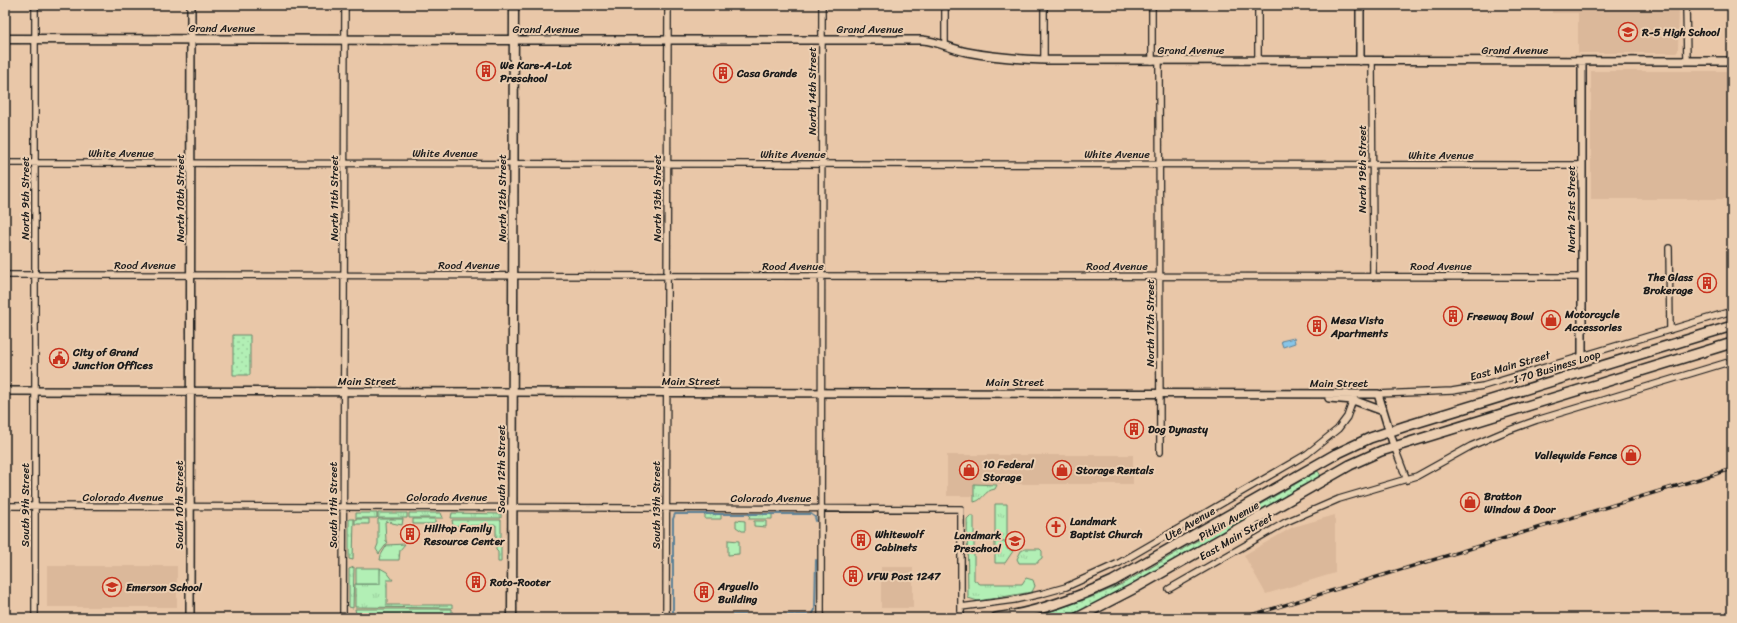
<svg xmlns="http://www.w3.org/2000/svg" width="1737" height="623" viewBox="0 0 1737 623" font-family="Sriracha,sans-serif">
	<defs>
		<pattern id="grass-tufts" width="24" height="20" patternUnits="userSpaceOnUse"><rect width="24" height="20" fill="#b2efb5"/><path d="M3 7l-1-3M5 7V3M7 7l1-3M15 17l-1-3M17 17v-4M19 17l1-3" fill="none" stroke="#98cc9b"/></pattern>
		<pattern id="park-dots" width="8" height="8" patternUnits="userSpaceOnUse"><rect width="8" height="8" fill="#b2efb5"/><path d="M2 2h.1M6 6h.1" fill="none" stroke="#98cc9b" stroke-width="1.8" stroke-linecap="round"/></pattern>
	</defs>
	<rect width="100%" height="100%" fill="#e9c7a8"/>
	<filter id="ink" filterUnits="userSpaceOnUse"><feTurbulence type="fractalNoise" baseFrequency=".025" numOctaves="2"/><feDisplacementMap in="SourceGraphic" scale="8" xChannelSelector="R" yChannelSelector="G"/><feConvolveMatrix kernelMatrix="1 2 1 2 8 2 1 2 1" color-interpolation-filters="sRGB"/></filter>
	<g filter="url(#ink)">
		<path fill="#dbb89a" d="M1552,5H1679L1678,51L1676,53H1578V13H1552Z
			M1591,71H1732V199H1591Z
			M947,455H1133V484H974V496H947Z
			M1335,515V573L1266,594L1244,555L1293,527Z
			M47,566H177V607H47Z
			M881,567H913V608H881Z"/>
		<path fill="url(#grass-tufts)" stroke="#678668" d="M974,484L997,485L995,489C983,491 984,500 974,502Z
			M995,504H1007V541L995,540Z
			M356,513H377V518H356Z
			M378,513H407V518H378Z
			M409,513H441L443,518H409Z
			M452,513L501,514V518H451Z
			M705,514H721V519H705Z
			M750,514H772V519H749Z
			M970,516H974V580L980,584H1022L1026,578L1033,580L1035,586L1032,592L978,601L968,598L967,519Z
			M349,519H354L353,560L349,559Z
			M355,519H369V524H355Z
			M378,519H403L402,525L392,523L391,521L390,523L388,521L385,522L386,541L388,542L379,554L376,549L378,544Z
			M413,519H435V524H413Z
			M452,520H501V543H496V525L453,526Z
			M736,520L745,521V531H742L736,527Z
			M754,521H766V527L754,526Z
			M728,540L739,541V554L728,555Z
			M995,542H1007V549L1013,551L1005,563H995Z
			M405,544L400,550L399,560H380L381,555L387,545Z
			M496,545H501V562H498V552L496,550Z
			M1025,549H1040L1042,551V558L1038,561V563H1019L1017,559L1021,551Z
			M354,567L353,608L349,607V569Z
			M380,568L387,572L393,580H387V605H452V608L355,607V584H379Z
			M355,609H452V614H356Z"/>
		<path fill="url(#park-dots)" stroke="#678668" d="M233,335H250V375H233Z
			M1318,471L1321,476L1104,600L1063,618H1026C1059,609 1091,599 1122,584Z"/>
		<path fill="#b2efb5" stroke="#678668" d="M356,568H380V584H356Z"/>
		<path fill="#88c5e8" stroke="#5d8196" d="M1294,338L1295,343L1283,347L1281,341Z"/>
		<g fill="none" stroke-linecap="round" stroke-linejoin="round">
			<path stroke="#5d8196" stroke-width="2" d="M816,560L815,610L812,615H678L673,612V519L675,514H811L815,517L816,521"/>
			<defs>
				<path id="minor" d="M1044,5V60
					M1686,5L1687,61
					M945,44V5
					M1152,61V5
					M1159,61L1160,452
					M1258,61V5
					M1372,61L1373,277
					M5,163L1582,165
					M1669,248L1670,330
					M5,275L1582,277
					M1378,394L1452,391L1483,386L1732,311
					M1394,446L1407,480
					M5,506L961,509V618
					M1169,589L1286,522L1339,499L1417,476L1471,446L1504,432L1537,420L1732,361
					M961,607L1014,600L1041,594L1066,587L1119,563L1307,454L1338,429L1347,417L1353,400
					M35,618V5
					M343,618L345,5
					M666,618L668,5
					M821,618L822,5"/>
				<path id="tertiary" d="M1360,5V61
					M514,40H922C938,41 951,49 967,52C992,57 1018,59 1044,60L1732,61
					M1582,61V357
					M5,391L1378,394L1394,446
					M1329,398L1353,400L1383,411
					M190,618L191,5"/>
				<path id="secondary" d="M5,39L514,40
					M512,618L514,5"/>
				<path id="primary" d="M996,618C1037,613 1076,598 1113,581L1336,454L1370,438L1406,426L1732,326
					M1077,618L1135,588L1350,465L1381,451L1732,343"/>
			</defs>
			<use href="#minor" stroke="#1c1c1c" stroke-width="8"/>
			<use href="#tertiary" stroke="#1c1c1c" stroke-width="10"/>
			<use href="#secondary" stroke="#1c1c1c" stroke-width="11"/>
			<use href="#primary" stroke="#1c1c1c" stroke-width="12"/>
			<use href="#minor" stroke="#ebceb1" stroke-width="5.5"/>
			<use href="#tertiary" stroke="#ebceb1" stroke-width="7"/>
			<use href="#secondary" stroke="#ebceb1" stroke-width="8"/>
			<use href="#primary" stroke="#ebceb1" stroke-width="9"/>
			<defs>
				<path id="rail" d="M1242,618L1732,469"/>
			</defs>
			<use href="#rail" stroke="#1c1c1c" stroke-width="3.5"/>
			<use href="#rail" stroke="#ebceb1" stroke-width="2" stroke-dasharray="6" stroke-linecap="butt"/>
		</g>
	</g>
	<defs>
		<symbol id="school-ring" viewBox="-11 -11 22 22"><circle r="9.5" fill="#ebceb1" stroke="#c8321e" stroke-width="1.5"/><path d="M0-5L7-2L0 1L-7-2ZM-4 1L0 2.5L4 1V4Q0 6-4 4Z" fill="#c8321e"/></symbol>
		<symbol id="building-ring" viewBox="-11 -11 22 22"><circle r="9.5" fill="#ebceb1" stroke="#c8321e" stroke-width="1.5"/><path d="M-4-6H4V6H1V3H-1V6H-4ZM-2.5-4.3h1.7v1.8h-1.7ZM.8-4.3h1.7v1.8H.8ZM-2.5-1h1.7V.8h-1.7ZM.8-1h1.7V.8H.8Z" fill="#c8321e"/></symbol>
		<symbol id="shop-ring" viewBox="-11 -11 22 22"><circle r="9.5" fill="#ebceb1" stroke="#c8321e" stroke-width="1.5"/><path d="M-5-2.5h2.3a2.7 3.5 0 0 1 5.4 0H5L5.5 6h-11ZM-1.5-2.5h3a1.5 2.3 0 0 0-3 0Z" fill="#c8321e"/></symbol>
		<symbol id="civic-ring" viewBox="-11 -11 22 22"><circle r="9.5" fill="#ebceb1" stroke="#c8321e" stroke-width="1.5"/><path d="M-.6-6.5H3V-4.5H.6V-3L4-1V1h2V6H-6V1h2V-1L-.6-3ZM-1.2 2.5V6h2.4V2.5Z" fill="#c8321e"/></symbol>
		<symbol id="church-ring" viewBox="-11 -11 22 22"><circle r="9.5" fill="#ebceb1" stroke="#c8321e" stroke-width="1.5"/><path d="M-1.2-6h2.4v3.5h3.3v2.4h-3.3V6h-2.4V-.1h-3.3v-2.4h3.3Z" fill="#c8321e"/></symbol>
	</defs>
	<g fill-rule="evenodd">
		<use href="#school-ring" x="1617" y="21" width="22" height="22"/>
		<use href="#building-ring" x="475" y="60" width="22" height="22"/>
		<use href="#building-ring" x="712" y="62" width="22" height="22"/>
		<use href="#building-ring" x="1696" y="272" width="22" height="22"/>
		<use href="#building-ring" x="1442" y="305" width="22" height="22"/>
		<use href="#shop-ring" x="1540" y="309" width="22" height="22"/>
		<use href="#building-ring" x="1306" y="315" width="22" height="22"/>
		<use href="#civic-ring" x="48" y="347" width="22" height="22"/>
		<use href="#building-ring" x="1123" y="418" width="22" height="22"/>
		<use href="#shop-ring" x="1620" y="444" width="22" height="22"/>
		<use href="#shop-ring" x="958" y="459" width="22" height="22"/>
		<use href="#shop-ring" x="1051" y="459" width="22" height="22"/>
		<use href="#shop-ring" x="1459" y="491" width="22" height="22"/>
		<use href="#church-ring" x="1045" y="516" width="22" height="22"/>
		<use href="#building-ring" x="399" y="523" width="22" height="22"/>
		<use href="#building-ring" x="850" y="529" width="22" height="22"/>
		<use href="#school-ring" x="1004" y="530" width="22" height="22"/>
		<use href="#building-ring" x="842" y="565" width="22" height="22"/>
		<use href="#building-ring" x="465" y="571" width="22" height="22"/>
		<use href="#school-ring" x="101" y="576" width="22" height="22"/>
		<use href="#building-ring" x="693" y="581" width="22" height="22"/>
	</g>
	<g text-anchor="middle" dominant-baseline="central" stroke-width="4" stroke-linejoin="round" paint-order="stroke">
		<g font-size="11" fill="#1c1c1c" stroke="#ebceb1">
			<text x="222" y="28">Grand Avenue</text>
			<text x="546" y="29">Grand Avenue</text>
			<text x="870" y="29">Grand Avenue</text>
			<text x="1191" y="50">Grand Avenue</text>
			<text x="1515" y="50">Grand Avenue</text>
			<text transform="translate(812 91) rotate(-90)">North 14th Street</text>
			<text x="121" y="153">White Avenue</text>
			<text x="445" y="153">White Avenue</text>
			<text x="793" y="154">White Avenue</text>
			<text x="1117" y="154">White Avenue</text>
			<text x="1441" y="155">White Avenue</text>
			<text transform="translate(1362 169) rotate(-90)">North 19th Street</text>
			<text transform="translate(25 198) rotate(-90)">North 9th Street</text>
			<text transform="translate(180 198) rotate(-90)">North 10th Street</text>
			<text transform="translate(334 198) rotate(-90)">North 11th Street</text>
			<text transform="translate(502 198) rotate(-90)">North 12th Street</text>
			<text transform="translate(657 198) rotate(-90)">North 13th Street</text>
			<text transform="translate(1571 209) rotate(-90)">North 21st Street</text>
			<text x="145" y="265">Rood Avenue</text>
			<text x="469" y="265">Rood Avenue</text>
			<text x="793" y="266">Rood Avenue</text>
			<text x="1117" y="266">Rood Avenue</text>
			<text x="1441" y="266">Rood Avenue</text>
			<text transform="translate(1150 323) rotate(-90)">North 17th Street</text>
			<text transform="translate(1510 366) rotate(-16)">East Main Street</text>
			<text transform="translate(1557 367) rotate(-17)">I 70 Business Loop</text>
			<text x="367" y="381">Main Street</text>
			<text x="691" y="381">Main Street</text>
			<text x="1015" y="382">Main Street</text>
			<text x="1339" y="383">Main Street</text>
			<text transform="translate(501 469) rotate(-90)">South 12th Street</text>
			<text x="123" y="497">Colorado Avenue</text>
			<text x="447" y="497">Colorado Avenue</text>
			<text x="771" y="498">Colorado Avenue</text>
			<text transform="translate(25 505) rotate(-90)">South 9th Street</text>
			<text transform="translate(179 505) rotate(-90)">South 10th Street</text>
			<text transform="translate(333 505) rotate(-90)">South 11th Street</text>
			<text transform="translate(656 505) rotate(-90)">South 13th Street</text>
			<text transform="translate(1229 521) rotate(-30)">Pitkin Avenue</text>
			<text transform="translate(1190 524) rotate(-30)">Ute Avenue</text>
			<text transform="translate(1236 537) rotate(-30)">East Main Street</text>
		</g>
		<g font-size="11" font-weight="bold" fill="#1c1c1c" stroke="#ebceb1" text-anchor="start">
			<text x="1642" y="32">R-5 High School</text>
			<text x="500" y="65">We Kare-A-Lot<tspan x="500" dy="13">Preschool</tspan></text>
			<text x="737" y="73">Casa Grande</text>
			<text x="1693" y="277" text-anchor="end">The Glass<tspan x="1693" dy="13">Brokerage</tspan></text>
			<text x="1565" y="314">Motorcycle<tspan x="1565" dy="13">Accessories</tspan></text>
			<text x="1467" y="316">Freeway Bowl</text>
			<text x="1331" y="320">Mesa Vista<tspan x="1331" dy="13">Apartments</tspan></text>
			<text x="73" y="352">City of Grand<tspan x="73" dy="13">Junction Offices</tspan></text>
			<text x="1148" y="429">Dog Dynasty</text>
			<text x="1617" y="455" text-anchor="end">Valleywide Fence</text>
			<text x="983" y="464">10 Federal<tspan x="983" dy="13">Storage</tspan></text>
			<text x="1076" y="470">Storage Rentals</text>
			<text x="1484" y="496">Bratton<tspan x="1484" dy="13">Window &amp; Door</tspan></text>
			<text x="1070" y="521">Landmark<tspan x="1070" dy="13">Baptist Church</tspan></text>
			<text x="424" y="528">Hilltop Family<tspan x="424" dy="13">Resource Center</tspan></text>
			<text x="875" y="534">Whitewolf<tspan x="875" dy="13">Cabinets</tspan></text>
			<text x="1001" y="535" text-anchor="end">Landmark<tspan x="1001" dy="13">Preschool</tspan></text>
			<text x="867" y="576">VFW Post 1247</text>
			<text x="490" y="582">Roto-Rooter</text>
			<text x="718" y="586">Arguello<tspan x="718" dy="13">Building</tspan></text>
			<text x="126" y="587">Emerson School</text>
		</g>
	</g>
	<rect width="1737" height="623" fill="none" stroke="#ebceb1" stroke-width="20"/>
	<rect x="10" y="10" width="1717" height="603" fill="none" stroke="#1c1c1c" stroke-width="1.5" filter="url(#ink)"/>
</svg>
